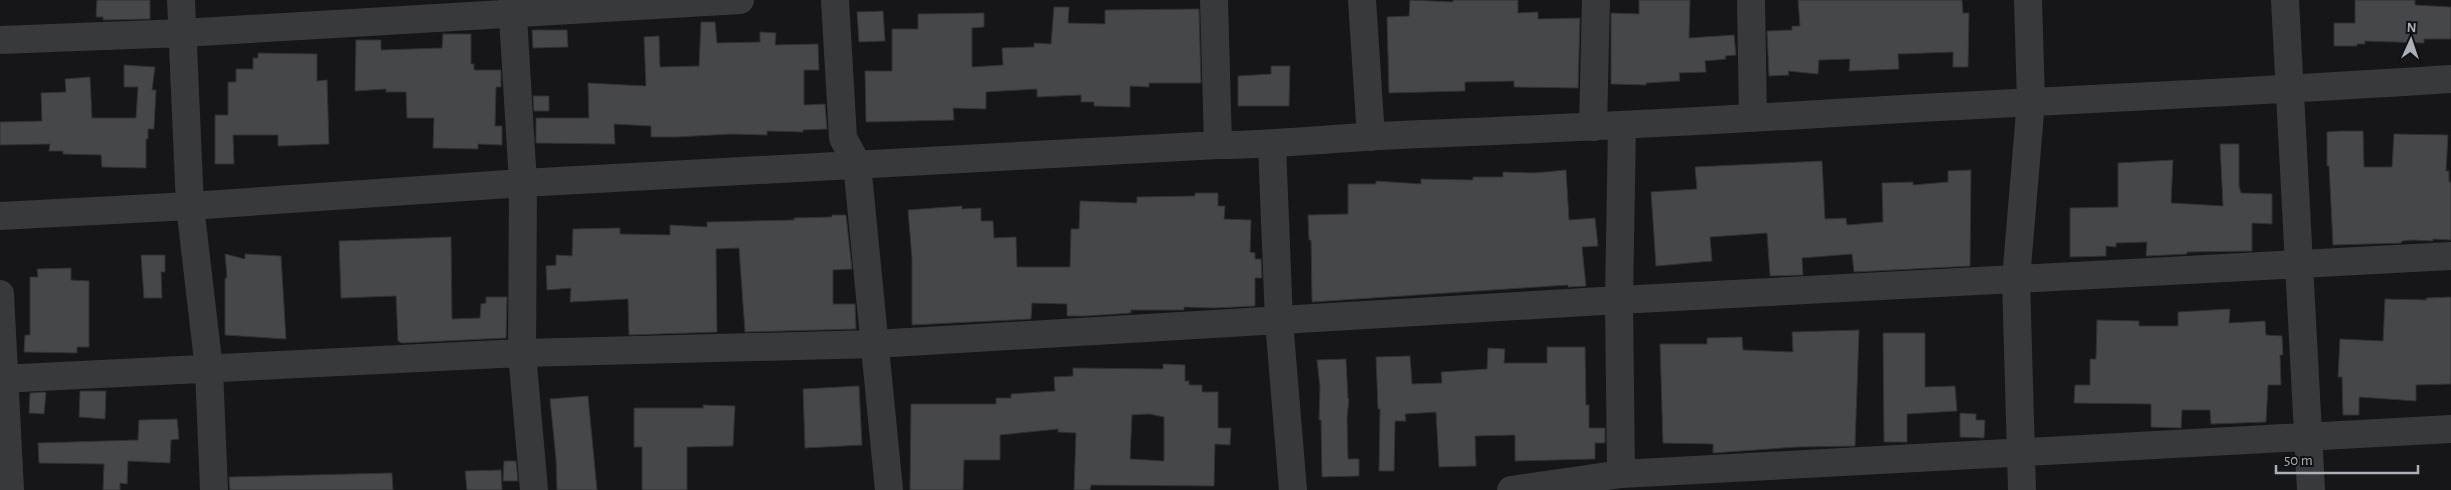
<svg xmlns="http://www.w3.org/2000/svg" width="2451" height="490" viewBox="0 0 2451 490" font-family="'Alegreya Sans',sans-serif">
	<rect width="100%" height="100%" fill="#161618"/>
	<path fill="#45474b" stroke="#303134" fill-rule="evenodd" d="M97,0H150V19L103,20V17H96Z
		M1410,0L1453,2V0H1518V13L1538,12V19L1580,18L1578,88L1514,87V81L1465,82V91L1389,93L1387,17L1409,16Z
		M1639,0H1690L1689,38L1734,35L1736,55L1725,56L1726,59L1705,61L1706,72L1679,73L1680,81L1646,83V85L1611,84V13L1639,14Z
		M1798,0H1962L1963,13H1969L1968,67H1953V52L1898,54L1899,69L1849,71L1850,59L1819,60L1818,74L1788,71L1789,75L1769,76L1767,31L1792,30V26H1800Z
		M2355,0H2415V5L2451,7V39H2424V43L2365,41V44H2357V46H2334V23H2355Z
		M1054,7H1069L1068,23L1105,24V10L1199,9L1201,83H1149V87L1130,86V107L1094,106V102H1081V95L1037,97V89L986,92V109L953,108L954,120L866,122L865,71H892V29H918V14L984,13V27L972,28V67L1003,65L1002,48L1034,47V43L1051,44Z
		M883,11L885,41L859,42L857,12Z
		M701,22H715L717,43L760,42V32L776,33L775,45L818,44L819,70H804V105L825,104L827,129L803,130V132L767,131V135L731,134L677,137H651V126L614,124L615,144L536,143V118H589L588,83L646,86L644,37L659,36L660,67L699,66Z
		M532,30H567L568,47L533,48Z
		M443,34H471V64H474V70H501V87H496L495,126H502V145L478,144V149L433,148L434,118H407L406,92H386V89L355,91L356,40H381V50L442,48Z
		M258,53L317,54V81L327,80L329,144L278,146V135H233L234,164H215V115H228V82H236V69H253V58H258Z
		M124,65L155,67L152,90H156L154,129H148V139H146V168L102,167L101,155L63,154V151H49L50,144L0,145V122L42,121L41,93L66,92L65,79L90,77L92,118H136L138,87H124Z
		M1271,66H1290L1289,106H1238V76L1271,74Z
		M533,96H549V111H534Z
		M2340,131H2363L2364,167H2392L2394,134L2448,135L2446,171H2449V182H2451V240L2433,239V241L2412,240L2402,241L2401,243L2333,245L2329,166H2327V132Z
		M2220,144H2239V186L2241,193L2272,194V224L2252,223V251L2187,252V254L2146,256L2147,242L2116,243V247L2106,246V256L2070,257V208L2118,207V163L2173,160L2171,203L2223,206Z
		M1822,161L1825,219L1846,218L1847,225L1883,222L1882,183L1913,182V185L1948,182V171L1971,170L1970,266L1854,272L1852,254L1802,258L1803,275L1770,276L1767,233L1710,237L1712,261L1656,266L1651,192L1697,189L1695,167Z
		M1566,170L1569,220L1595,218L1598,246L1582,247L1586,286L1568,287V285L1312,302L1311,240H1309L1308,215L1348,214V184H1376V181L1421,184V179L1473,180V177H1503V172L1534,173Z
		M1195,193H1218V206H1225L1224,219L1251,220L1250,252L1255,253V259H1261L1262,278H1255V306L1214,308L1184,307V310H1131V313L1085,316H1067V304L1032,303L1031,319L912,325V259L908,210L962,206V209L981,208V221H993L994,238L1016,237L1017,267H1070L1071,229H1079L1080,201L1137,203V197L1195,196Z
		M832,215H846L852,269L833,270V304H855L856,329L745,332L739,248L716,249L717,332L629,335L628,299L570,302L571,288L547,290L546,266L556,265V255L572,256L573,229L620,228V234L670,235V225L707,227V222L794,220V218L832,217Z
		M451,237L452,319L480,318L481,304L486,303V297H507L506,338L402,343L398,341L396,296L341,298L339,241Z
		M225,254L245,259V254L281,256L286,339L225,335V278H227Z
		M141,255H165V272H161L162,298H144Z
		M71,268V280L89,281V347H77V353L24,352L25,335H30V277H38L37,269Z
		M2451,297V384L2416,385V401L2359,397V415H2343L2342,377H2338L2340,339L2383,341L2385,299L2427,300L2426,298Z
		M2230,309L2229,323L2265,321L2266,335L2282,336L2283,355H2280L2281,385H2268L2266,422L2211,424L2210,410H2182L2181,428L2151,427V404L2074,403L2075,385H2090V359H2096L2097,320L2139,321V326H2178V312Z
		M1859,330L1855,446L1797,447L1713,453V444L1663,443L1660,344H1707V338L1742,337L1743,350L1793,352L1792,332Z
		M1883,333H1925V387L1955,386L1957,411L1907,414V442H1884Z
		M1547,347H1585L1586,405H1589V428H1605V443H1595V459L1515,461V435L1475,436L1476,466L1439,467L1436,412L1405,414L1406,421H1395L1394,471H1379L1380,409H1378L1376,357L1410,356L1412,384L1442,383L1441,372L1487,369L1488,348L1505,349L1504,363H1547Z
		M1346,359L1348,399H1349L1347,417L1348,459H1359V476L1322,477L1321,420H1319L1320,388L1317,360Z
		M1163,364L1185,365V381H1189V385H1202V392H1218V428H1231L1230,445L1215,444L1214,486L1091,485L1090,490H1074L1076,433L1058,432V429L1000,435V460H964L963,490H910L911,404H996V398H1011V394L1055,391L1054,377L1073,376V368L1163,369ZM1149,414L1164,417V461L1130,459L1132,415Z
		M859,386L862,445L805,448L803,389Z
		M80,391H106L105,419L79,417Z
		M44,392L46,393L44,414L29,413L30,393Z
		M588,396L597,490H557L556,459L550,399Z
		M703,405L735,406L733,446L687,447V490H642V447H634V408H703Z
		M1960,413L1976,414V420H1985L1984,438L1960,437Z
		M177,419L179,439L171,440L170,463L128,461L127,484L120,483V490H103L104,464L39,463L38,443L138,440L139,420Z
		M504,461H516L518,481H503Z
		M501,470L502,490H467L465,471Z
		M392,473L393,490H230L229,477Z"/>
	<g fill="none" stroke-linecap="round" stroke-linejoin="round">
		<path stroke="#37393c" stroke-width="28" d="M181,0L190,206L209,369L214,490
			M512,0L523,183L522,353L534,490
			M835,0L843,138L857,164L889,490
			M1214,0L1218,145
			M1362,0L1371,137
			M1751,0L1753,118
			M2285,0L2311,490
			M0,40L182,33L740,0
			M1593,127L1596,0
			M1272,145L1279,321L1293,490
			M0,216L190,206L523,183L1218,145C1272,145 1325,139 1379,136C1526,130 1672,123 1819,114C2030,101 2240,93 2451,79
			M0,294L10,490
			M0,379L522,353L875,344L1619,300L2451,256
			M1621,474L1619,300L1622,126
			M1511,490L1621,474L2451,429
			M2022,490L2016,279L2031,101L2028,0"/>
	</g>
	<g transform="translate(2411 40) rotate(3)" stroke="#111113" stroke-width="4" paint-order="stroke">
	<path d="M0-4L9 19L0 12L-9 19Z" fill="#a9b0b7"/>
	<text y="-8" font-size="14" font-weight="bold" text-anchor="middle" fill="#a9b0b7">N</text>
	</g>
	<path d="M2276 465v8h142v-8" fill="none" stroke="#a9b0b7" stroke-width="2.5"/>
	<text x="2284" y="465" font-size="15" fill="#a9b0b7" stroke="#111113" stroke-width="4" paint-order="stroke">50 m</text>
</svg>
